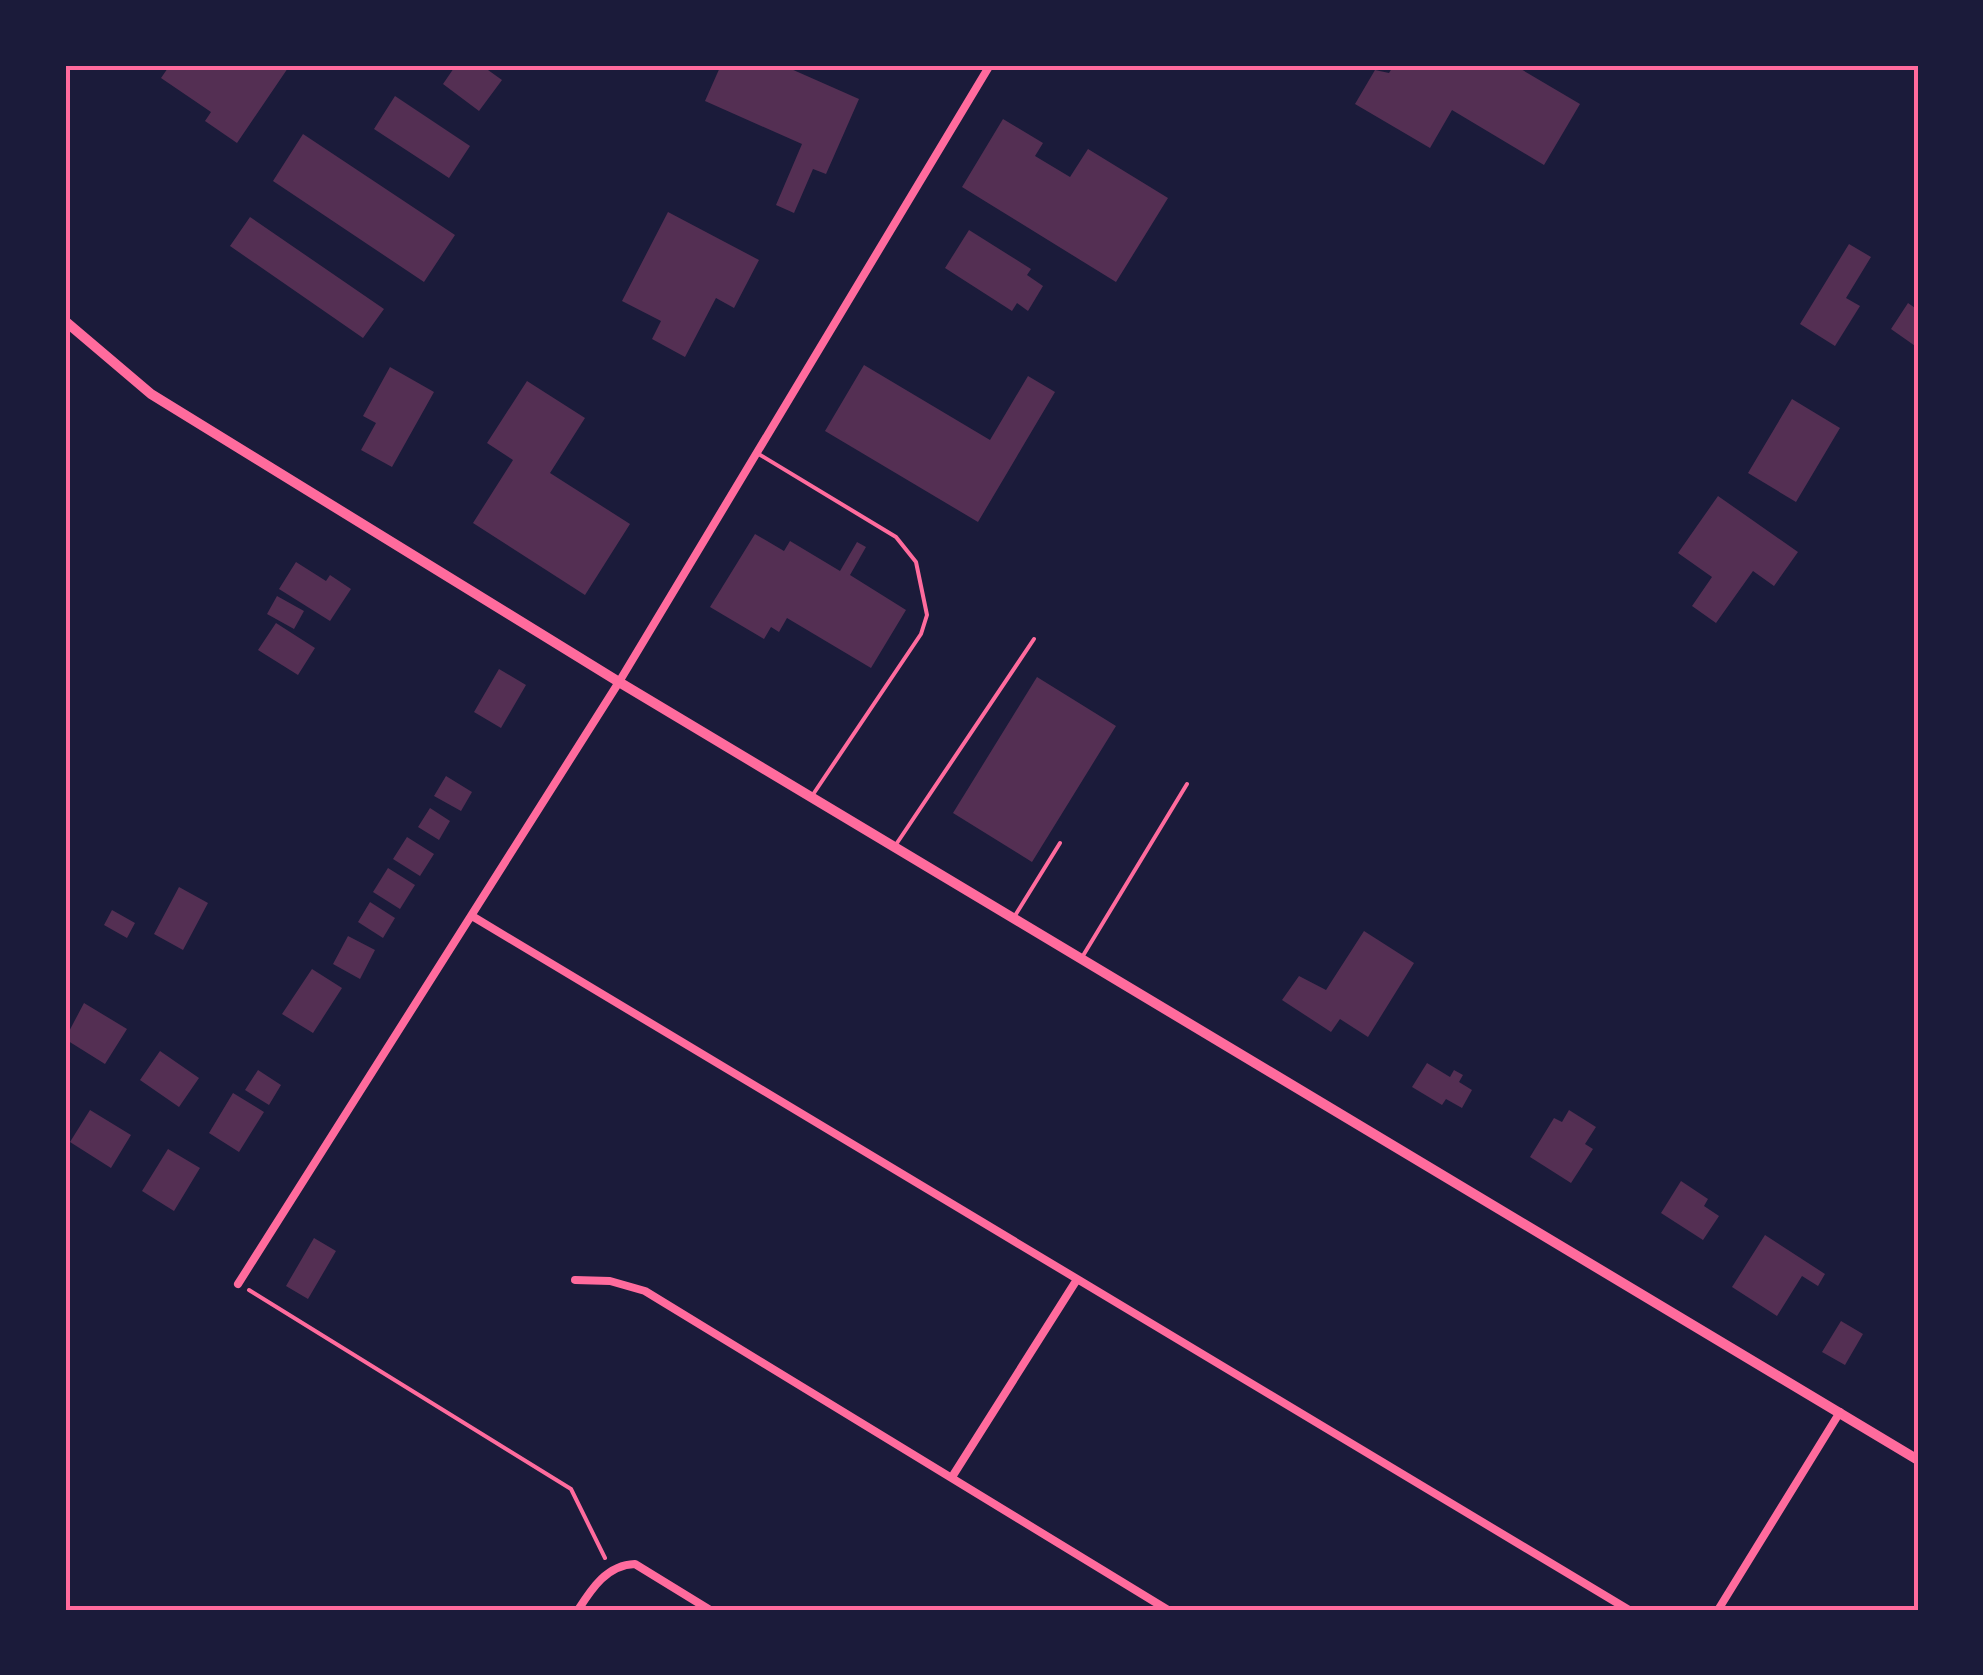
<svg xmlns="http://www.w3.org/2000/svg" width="1983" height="1675" viewBox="0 0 1983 1675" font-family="'Varela Round',sans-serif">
	<rect width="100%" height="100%" fill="#1b1b3a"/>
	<path fill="#542f53" d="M170,65H290L237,143L205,121L211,112L161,78Z
		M456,65H481L502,80L479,111L443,84Z
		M721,65H782L859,99L826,174L813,169L794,213L776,205L802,144L705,101Z
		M1394,65H1514L1580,104L1544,165L1452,110L1430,148L1355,104L1375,70L1389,73Z
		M395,96L470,146L449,178L374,129Z
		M1003,119L1043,143L1035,156L1070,177L1088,149L1168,198L1116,282L962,187Z
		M303,134L455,235L424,282L273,181Z
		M668,212L759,260L734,308L716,298L685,357L652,339L661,321L622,301Z
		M250,217L384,309L363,338L230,246Z
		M969,230L1031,269L1027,275L1043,286L1028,311L1017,303L1012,311L945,268Z
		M1849,244L1871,257L1846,298L1860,306L1835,346L1800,324Z
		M1908,303L1918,310V348L1891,329Z
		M864,365L990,440L1028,376L1055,392L978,522L825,431Z
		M390,367L434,392L392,467L361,450L376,423L363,416Z
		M527,381L585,418L550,473L630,524L585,595L473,523L513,460L487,443Z
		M1792,399L1840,428L1796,502L1748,473Z
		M1718,496L1798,552L1774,586L1753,571L1716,623L1692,606L1712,577L1678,553Z
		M755,534L784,551L790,541L840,571L857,542L866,547L850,575L906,610L871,668L787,618L779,632L771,627L764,639L710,607Z
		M296,562L326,581L330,575L351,589L330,621L279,589Z
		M277,596L304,611L294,629L267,614Z
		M276,623L315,648L298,675L258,650Z
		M499,669L526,685L501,728L474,712Z
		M1037,677L1116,726L1032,862L953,813Z
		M446,776L472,792L461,811L434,796Z
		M430,808L450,821L439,840L418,827Z
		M407,837L434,854L420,876L393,859Z
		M388,868L415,885L400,909L373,892Z
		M179,887L208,903L183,950L154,934Z
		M370,902L395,918L383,938L358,922Z
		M112,910L135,923L127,938L104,925Z
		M1364,931L1414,963L1368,1037L1340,1019L1331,1032L1282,1000L1299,976L1326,990Z
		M348,936L375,950L360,979L333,964Z
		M312,969L342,988L313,1033L282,1014Z
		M84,1003L127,1029L105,1064L65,1039Z
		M160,1051L199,1078L179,1107L140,1080Z
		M1427,1063L1450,1077L1454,1070L1463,1075L1459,1082L1472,1090L1462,1108L1446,1099L1442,1105L1412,1087Z
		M258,1070L281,1085L269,1105L245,1090Z
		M233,1093L264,1112L239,1152L209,1133Z
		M90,1110L131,1135L111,1168L70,1142Z
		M1569,1110L1596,1127L1585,1144L1593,1149L1571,1183L1530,1157L1554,1118L1562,1122Z
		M168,1149L200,1168L174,1211L142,1191Z
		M1681,1181L1708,1199L1704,1206L1719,1216L1703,1240L1661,1213Z
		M1765,1235L1825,1274L1818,1286L1802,1276L1777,1316L1732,1287Z
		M314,1238L336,1251L308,1299L286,1286Z
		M1841,1321L1863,1334L1845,1365L1822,1352Z"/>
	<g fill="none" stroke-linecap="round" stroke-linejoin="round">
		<path stroke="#ff6b9d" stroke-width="4" d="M249,1290L571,1489L605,1558"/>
		<path stroke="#ff6b9d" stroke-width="4" d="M757,453L896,537L916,562L927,615L921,634L814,793
			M897,843L1034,639
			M1016,914L1060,843
			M1081,959L1187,784"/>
		<path stroke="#ff6b9d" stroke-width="8" d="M1916,65L1918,66
			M472,916L1629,1610
			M575,1280L610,1281L645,1291L1168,1610
			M238,1284L619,682L990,65
			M952,1477L1076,1281
			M578,1610C592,1588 607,1565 635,1564L710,1610
			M1718,1610L1840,1412"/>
		<path stroke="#ff6b9d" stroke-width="10" d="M65,321L151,394L619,682L1918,1460"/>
	</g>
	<rect width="1983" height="1675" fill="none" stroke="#1b1b3a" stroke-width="135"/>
	<rect x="68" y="68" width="1848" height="1540" fill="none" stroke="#ff6b9d" stroke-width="4"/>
</svg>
